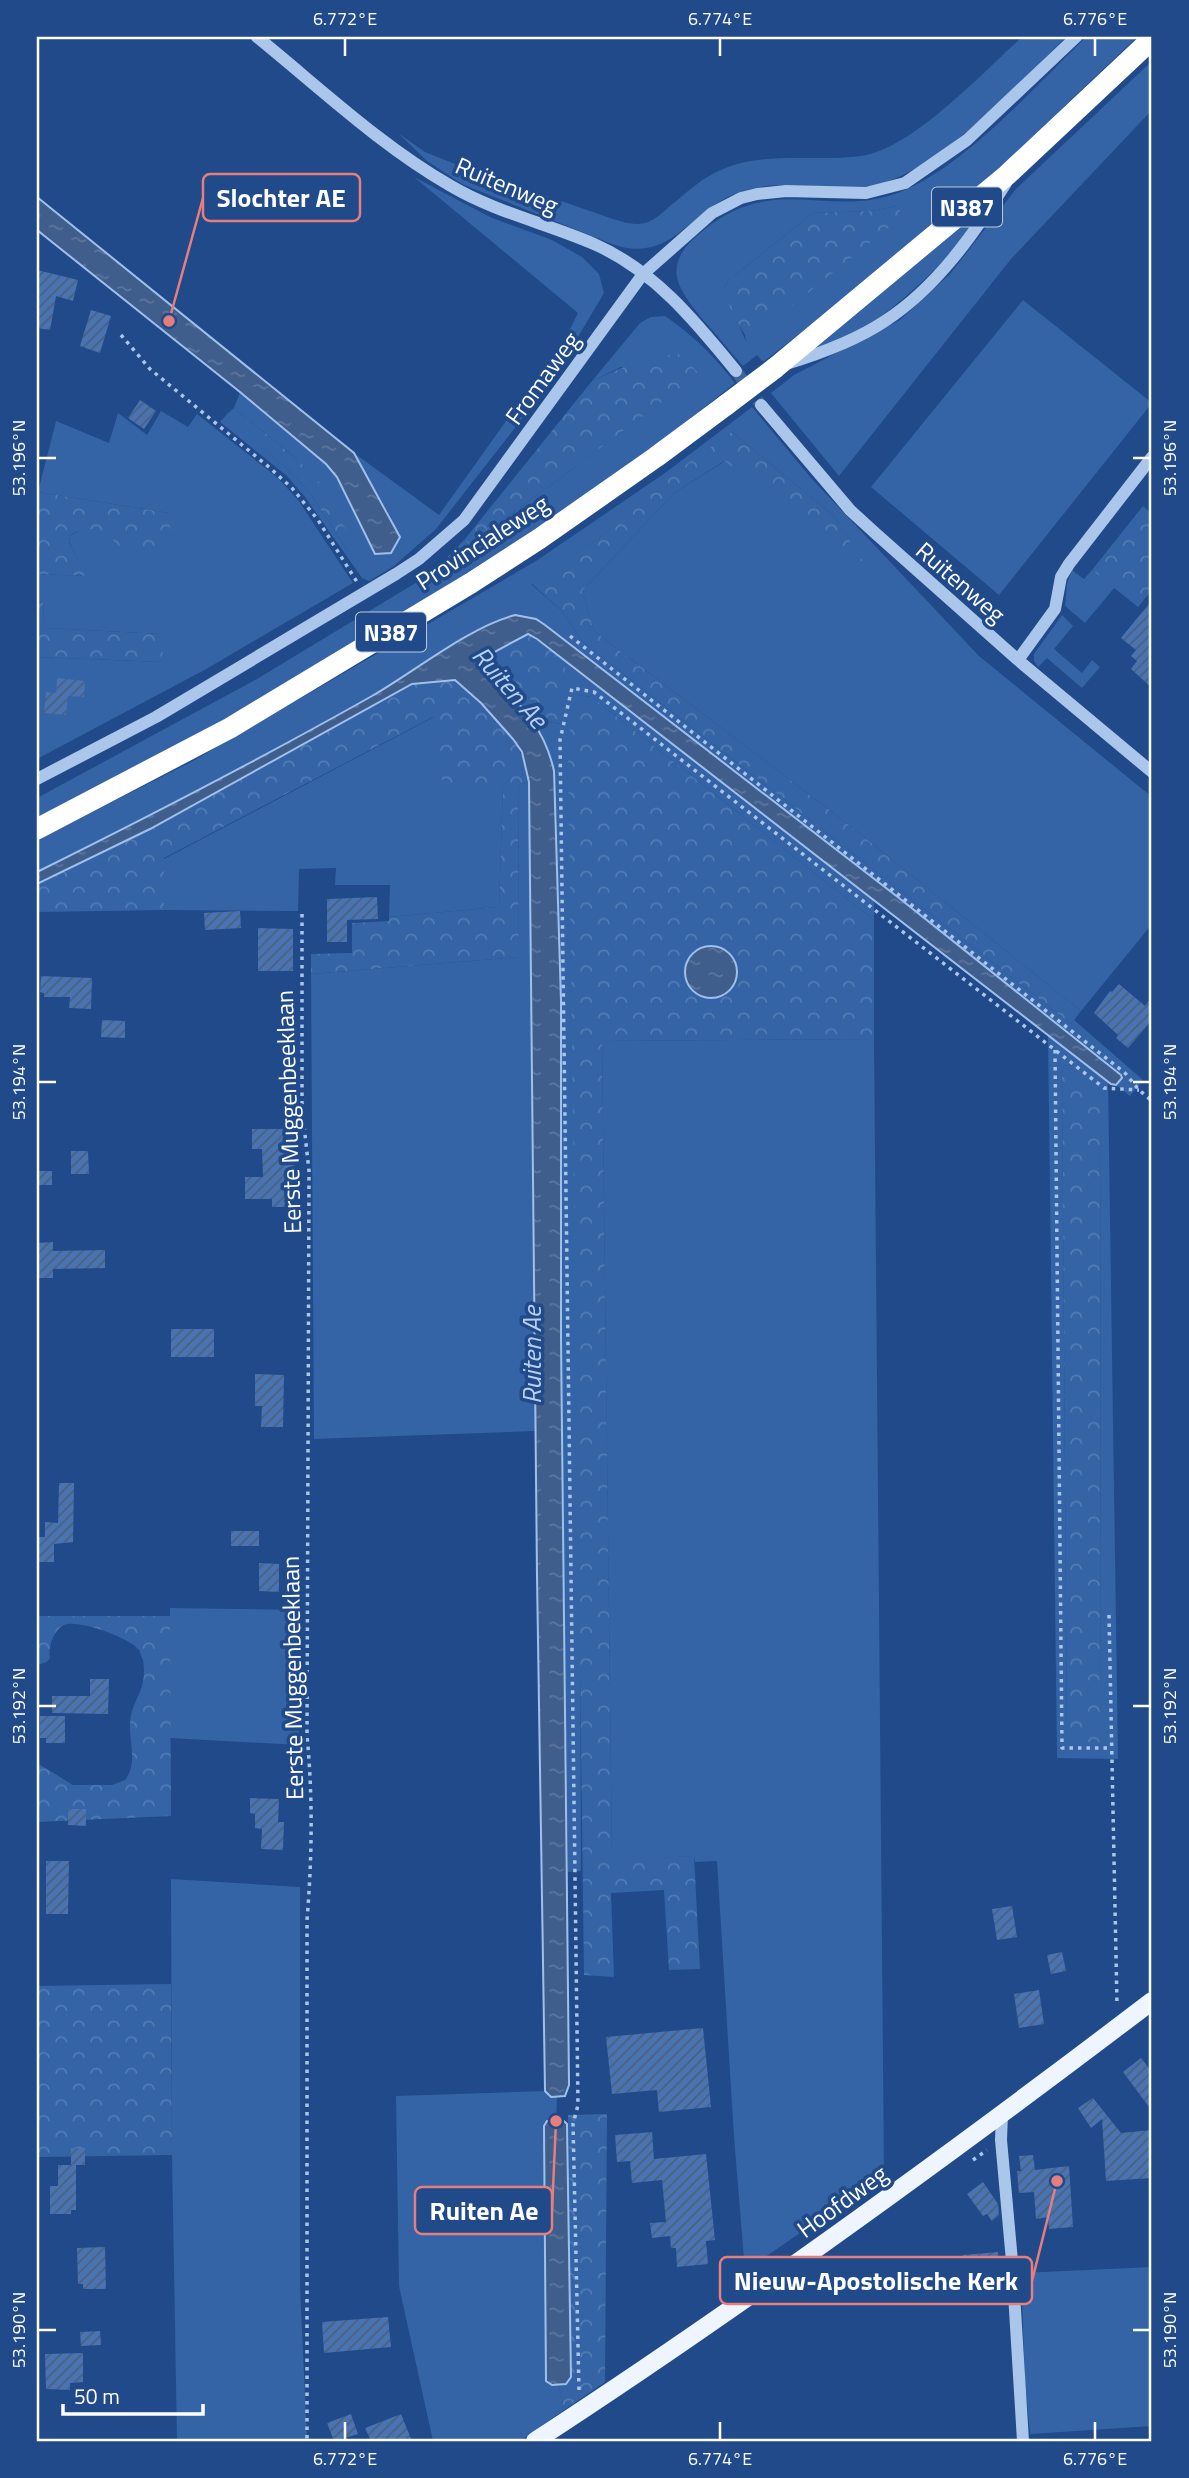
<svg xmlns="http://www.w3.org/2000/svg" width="1189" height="2478" viewBox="0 0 1189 2478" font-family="'Titillium Web',sans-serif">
	<defs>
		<pattern id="forest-crowns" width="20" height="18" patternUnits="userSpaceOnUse" patternTransform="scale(1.75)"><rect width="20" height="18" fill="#3464a6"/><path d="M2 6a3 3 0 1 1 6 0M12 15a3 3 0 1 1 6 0" fill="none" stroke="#527bb3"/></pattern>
		<pattern id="water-ripples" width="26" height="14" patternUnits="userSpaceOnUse" patternTransform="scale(1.75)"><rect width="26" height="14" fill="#405e8c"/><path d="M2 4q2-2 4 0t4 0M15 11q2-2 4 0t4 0" fill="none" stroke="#5d769d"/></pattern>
		<pattern id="building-hatch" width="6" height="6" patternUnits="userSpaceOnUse" patternTransform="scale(1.75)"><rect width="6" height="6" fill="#4974b1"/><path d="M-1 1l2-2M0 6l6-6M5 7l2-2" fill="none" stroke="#4a607e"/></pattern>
	</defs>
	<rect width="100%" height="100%" fill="#204a89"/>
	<path fill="#3464a6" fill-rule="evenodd" d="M1022,37H1066C1018,84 933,180 864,187C821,191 779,177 737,193C689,211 671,265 612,244L462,184L427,161L398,133L425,152L455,164L613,219C624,222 634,226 645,223C656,220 666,209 675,202C689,190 705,176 723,169C767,151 815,162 861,156C912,149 983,72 1022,37Z
		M1086,37H1137L1009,159L864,284L763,362L757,355L743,366C730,351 718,337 705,322C678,289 660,267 699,234C775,168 830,223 905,190C967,163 1037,85 1086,37ZM897,206L902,216L746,342L724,288L729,280L813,213L872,211Z
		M1152,61V110L1011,259L839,476L771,393L794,375L900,320L950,274L1016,189Z
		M414,177L492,218L552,240L582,257L599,274L604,293L553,379L436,529L394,566L369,581L362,578L305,497L287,476L220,422L227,414L230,419L292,473L310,493L349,553L297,459L234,408L240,392L326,464L337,477L392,519L354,453L439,515L566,337L578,313Z
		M982,208C971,239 904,302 874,321C854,334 831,342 810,352Z
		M1023,300L1152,403L999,595L871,487Z
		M665,316C693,335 714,356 735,383L636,461L566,509L420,603L183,744L37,820V798L257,679L432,573L465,539L468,544L539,494L698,374L621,367L592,381L640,323L651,317Z
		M752,407L811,478L979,656L1152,797V924L1081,1011L844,821L594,631L582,591L674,493L725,461L862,561L834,516L732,432L599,538L531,584L562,611L583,642L1071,1024L1074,1020L1143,1080L1130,1096L1116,1085L1120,1081L899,898L536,619L505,618L480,629L374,695L174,804L37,872V840L191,762L536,561L665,473Z
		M161,411L188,427L197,414L278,478L298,500L353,583L208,668L37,759V657L162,662V634L46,628L44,622L43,602L37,601V574L87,576L69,542L70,536C79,528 93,528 104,531L169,513L38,492L56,421L109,443L118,413L147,435Z
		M1072,570L1084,579L1092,570L1115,587L1085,623L1065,606L1067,584Z
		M1062,615L1073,626L1054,649L1082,673L1092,660L1100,667L1082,688L1047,658L1038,667L1034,661V654Z
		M492,652L497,661L549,721L560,724L566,661L874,899V920L592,697L577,695L581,1871L568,1872L563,1532L559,919L554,771C544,724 516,700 484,668L482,662Z
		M434,717L503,785L499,907L389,917L390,885H335L336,868L299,869L298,911L164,910V859Z
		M529,782L535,1431L314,1439L311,974L519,957L518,785Z
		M1048,1034L1108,1081L1118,1759L1057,1758ZM1067,1065L1100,1092L1101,1742L1067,1741L1062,1073L1064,1066Z
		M874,1039L884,2175L745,2271L734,2137L717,1861L695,1862L694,1856L612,1861L602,1041Z
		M170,1608L298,1610L299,1745L170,1738Z
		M171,1879L300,1887V2286L307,2441H177L172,2155Z
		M545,2091L551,2097L557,2096L556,2121H547L544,2126L546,2381L552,2385H559L564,2410L520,2441H433L399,2286L396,2096Z
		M1152,2267V2426L1030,2434L1025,2381L1021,2273Z"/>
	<path fill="url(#forest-crowns)" d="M897,206L903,216L746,343L745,335L731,311L724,288L729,280L813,213L872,211Z
		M681,354L699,374L539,494L468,544L465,539L592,381C622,367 648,356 681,354Z
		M234,408L297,459L319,482L345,528L354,550L352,554L349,553L310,493L292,473L229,419L227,414Z
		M732,432L834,516L864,563L724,461L674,493L582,591L594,631L844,821L1081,1011L1071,1024L583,642L562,611L531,583L599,538L688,463Z
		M38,492L169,513L172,548L169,554C156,554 142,556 129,551C110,545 110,526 85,530C79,531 75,531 70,536L69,543L88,576L37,574Z
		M1143,506L1152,514V590L1138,607L1092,570Z
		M37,601L43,602L44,622L46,628L162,634L163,662L37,657Z
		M528,634L566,661L561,724L549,721L497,661L492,652Z
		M437,680H455L463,685C491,712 525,741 529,782L518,785L519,957L311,974V954L352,953V923L389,921V917L499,907L503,785H443L433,717L164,858V910L37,912V884L150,829L412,684Z
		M577,695L592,697L874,920V1039L602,1041L612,1860L694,1856L700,1969L669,1970L664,1890L611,1893L614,1977L584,1975L568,741Z
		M1067,1065L1100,1091L1101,1742H1067L1062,1073L1064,1066Z
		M37,1616H170L171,1816L37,1822V1763L73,1785H112L125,1780C138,1763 129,1743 130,1723C132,1698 148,1691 143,1660C142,1659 140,1651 139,1650C130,1638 78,1619 64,1625C53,1630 48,1648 50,1658L47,1662L37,1665Z
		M171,1984L172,2155L39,2157L37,1986Z
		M607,2114L605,2382L564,2410L559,2385L566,2384L571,2377L568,2115Z"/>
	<path fill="url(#water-ripples)" stroke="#9fc0ec" stroke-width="2" d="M37,197L354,453L400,537L391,553L375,554L337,477L326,464L240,392L37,230Z
		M515,615L536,619L545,625L899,898L1121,1075L1122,1078L1116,1085L1111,1084L537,639L528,634L487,656L482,662L484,668C516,700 544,724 554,771L561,1001V1339L569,2085L565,2096L551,2097L545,2091L537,1576L529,782L522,752L513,739L481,703L455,680L412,684L150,829L37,884V872C150,816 262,758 372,696C414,672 469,627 515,615Z
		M685 972a26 26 0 1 1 52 0a26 26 0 1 1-52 0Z
		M547,2121H564L567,2124L571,2377L566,2384L552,2385L546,2381L544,2126Z"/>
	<path fill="url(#building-hatch)" d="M37,270L78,280L73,301L56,296L50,330L37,328Z
		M91,310L111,316L100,353L80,346Z
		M140,400L156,411L144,429L128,418Z
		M1152,600V688L1131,669L1137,661L1131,656L1136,650L1121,638Z
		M57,678L85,681L84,697L68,696L66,715L44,713L46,692L56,693Z
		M377,897L378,919L347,920V942H327V899Z
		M240,911L241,928L205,930L204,913Z
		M258,928L293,929V971H258Z
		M41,976L92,978L91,1009L69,1008L70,997H44V993L40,992Z
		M1119,984L1145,1006L1152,997V1020L1128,1048L1116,1038L1118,1035L1094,1013L1110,991L1112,992Z
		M102,1020L125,1021V1038L101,1037Z
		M252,1129H295L294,1207H272V1199H245V1177H263L262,1149H252Z
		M71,1151H88L89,1174H71Z
		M37,1171H52V1185H37Z
		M53,1242V1251L105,1250V1268L53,1269V1278H37V1243Z
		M171,1329H214V1357H171Z
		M255,1374L284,1375L283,1427H261L262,1406H255Z
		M59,1483H74L73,1542L54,1544V1562H37V1537H45V1522L58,1523Z
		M231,1531H259V1546H231Z
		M259,1563L279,1564V1592L259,1591Z
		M90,1679H109L108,1714L52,1713V1696H90Z
		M40,1716H65V1743H46V1738H40Z
		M250,1798L279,1799L278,1822H284L283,1850L261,1849L262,1829L255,1828V1814L250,1813Z
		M68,1809H86V1826L68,1825Z
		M46,1861H69L68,1914H46Z
		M1012,1906L1017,1937L997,1940L992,1909Z
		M1062,1952L1066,1971L1051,1974L1047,1955Z
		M1039,1990L1044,2024L1019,2028L1014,1994Z
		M703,2028L711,2107L659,2112L657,2090L612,2094L606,2037Z
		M1141,2058L1152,2072V2111L1123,2072Z
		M1093,2098L1121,2133L1152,2130V2178L1106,2181L1102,2119L1091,2128L1078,2108Z
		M652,2132L654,2159L706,2154L715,2240L706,2241L708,2264L677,2267L676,2248H671L670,2236L652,2238L650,2223L666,2222L662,2180L632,2183L630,2161L617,2162L615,2135Z
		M71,2148H85V2165H76V2210H71V2214H50V2186H58V2165H71Z
		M1033,2155L1035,2170L1069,2166L1073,2227L1049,2229L1048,2217L1036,2219L1034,2192L1019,2193L1017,2171H1021L1019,2156Z
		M983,2182L998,2204L999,2215L992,2221L987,2214L983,2216L967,2194Z
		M105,2247L106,2289H83V2284H78L77,2248Z
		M998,2252L999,2267L965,2270L963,2255Z
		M388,2317L391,2347L324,2353L322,2322Z
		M100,2331L101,2345L81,2346L80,2332Z
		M83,2353V2382L70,2383V2390L46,2389L45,2354Z
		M351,2414L358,2434L334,2441L327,2423Z
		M401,2414L412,2441H371L365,2428Z"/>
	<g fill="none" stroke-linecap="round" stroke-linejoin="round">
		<path stroke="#41659b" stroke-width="12" stroke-dasharray="12 6" stroke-linecap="butt" d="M736,371L761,405"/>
		<path stroke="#abc6eb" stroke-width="3.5" stroke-dasharray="3.5 5" stroke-linecap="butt" d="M121,335L150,369L270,468L292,488L318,520L357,582
			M570,636L1125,1073L1139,1090L1152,1101
			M302,914V1107L309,1171L307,1736C313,1798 312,1858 307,1920V2441
			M1055,1050L1062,1748H1112
			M1109,1615L1117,2004
			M973,2160L987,2150
			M579,2390L573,2124L578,2105L560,740L572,688L594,692L1104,1088L1139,1090"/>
		<path stroke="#abc6eb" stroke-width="12" d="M257,37C320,88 381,146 451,186C495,212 548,224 594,244C654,270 696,322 736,371
			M786,364C819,354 855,341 885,321C936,288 974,234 1006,183
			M761,405L850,510L874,532L1018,660L1152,772
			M1018,660L1055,609L1061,577L1069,564L1152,457
			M37,779L156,717L396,574L419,559L464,520L643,274L712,213L741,198L757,194L786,191L866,193L905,183L967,140L1076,37
			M1002,2115L1001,2140L1012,2261L1023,2441"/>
		<path stroke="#eff5fe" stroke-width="18" d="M535,2441C747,2303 951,2154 1152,2001"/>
		<path stroke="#fff" stroke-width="21" d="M775,368L1007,175L1152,39
			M37,829L230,728L471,583L539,539L656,457L726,405"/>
		<path stroke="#fff" stroke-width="21" d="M726,405L775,368"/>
	</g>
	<path fill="none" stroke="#fff" stroke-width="2.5" d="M345,38V56M720,38V56M1095,38V56M38,458H56M1133,458H1150M38,1082H56M1133,1082H1150M38,1706H56M1133,1706H1150M38,2330H56M1133,2330H1150M345,2422V2440M720,2422V2440M1095,2422V2440"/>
	<g text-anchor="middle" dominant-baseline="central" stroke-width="7" stroke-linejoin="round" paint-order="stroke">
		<g fill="#204a89" stroke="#bcc9dc" stroke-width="2">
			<rect x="932" y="187.5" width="70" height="39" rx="5"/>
			<rect x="356" y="612.5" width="70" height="39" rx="5"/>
		</g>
		<g font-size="23" font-weight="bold" fill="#fff">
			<text x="967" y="207">N387</text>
			<text x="391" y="632">N387</text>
		</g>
		<g font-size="24" fill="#fff" stroke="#204a89">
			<text transform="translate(507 185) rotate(23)">Ruitenweg</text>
			<text transform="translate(542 378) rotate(-54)">Fromaweg</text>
			<text transform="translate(482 542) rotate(-33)">Provincialeweg</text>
			<text transform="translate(961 582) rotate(41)">Ruitenweg</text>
			<text transform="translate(288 1112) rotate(-92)">Eerste Muggenbeeklaan</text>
			<text transform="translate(292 1678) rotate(-91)">Eerste Muggenbeeklaan</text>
			<text transform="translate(842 2201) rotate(-36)">Hoofdweg</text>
		</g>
		<g font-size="26" font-style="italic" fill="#b7d0f2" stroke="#204a89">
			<text transform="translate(510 687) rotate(49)">Ruiten Ae</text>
			<text transform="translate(531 1355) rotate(-90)">Ruiten Ae</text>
		</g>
	</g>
	<path fill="none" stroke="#e67e7e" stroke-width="2.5" d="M169 321L203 198M556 2121L552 2211M1057 2181L1032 2281"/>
	<g fill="#e67e7e" stroke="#204a89" stroke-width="2.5">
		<circle cx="169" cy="321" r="7"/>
		<circle cx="556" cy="2121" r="7"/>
		<circle cx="1057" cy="2181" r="7"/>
	</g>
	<g fill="#204a89" stroke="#e67e7e" stroke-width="2.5">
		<rect x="203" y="174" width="157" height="47" rx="7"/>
		<rect x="415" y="2187" width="137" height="47" rx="7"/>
		<rect x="720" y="2257" width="312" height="47" rx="7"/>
	</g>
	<g font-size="26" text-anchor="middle" font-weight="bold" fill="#fff">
		<text x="281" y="207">Slochter AE</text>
		<text x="484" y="2220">Ruiten Ae</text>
		<text x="876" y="2290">Nieuw-Apostolische Kerk</text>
	</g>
	<rect width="1189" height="2478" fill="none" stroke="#204a89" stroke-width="77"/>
	<path d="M63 2404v10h140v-10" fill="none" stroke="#ffffff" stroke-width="3.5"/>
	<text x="74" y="2404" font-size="21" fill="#ffffff" stroke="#204a89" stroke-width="5" paint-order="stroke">50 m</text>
	<rect x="38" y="38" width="1112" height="2402" fill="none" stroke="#fff" stroke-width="2.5"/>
	<g font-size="18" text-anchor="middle" fill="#fff">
		<text x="345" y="25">6.772°E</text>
		<text x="720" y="25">6.774°E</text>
		<text x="1095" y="25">6.776°E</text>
		<text transform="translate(19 458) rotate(-90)" y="6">53.196°N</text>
		<text transform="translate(1170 458) rotate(-90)" y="6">53.196°N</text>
		<text transform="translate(19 1082) rotate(-90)" y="6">53.194°N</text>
		<text transform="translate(1170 1082) rotate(-90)" y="6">53.194°N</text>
		<text transform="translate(19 1706) rotate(-90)" y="6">53.192°N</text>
		<text transform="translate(1170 1706) rotate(-90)" y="6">53.192°N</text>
		<text transform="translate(19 2330) rotate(-90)" y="6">53.190°N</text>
		<text transform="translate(1170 2330) rotate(-90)" y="6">53.190°N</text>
		<text x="345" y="2465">6.772°E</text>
		<text x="720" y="2465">6.774°E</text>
		<text x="1095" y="2465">6.776°E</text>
	</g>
</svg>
